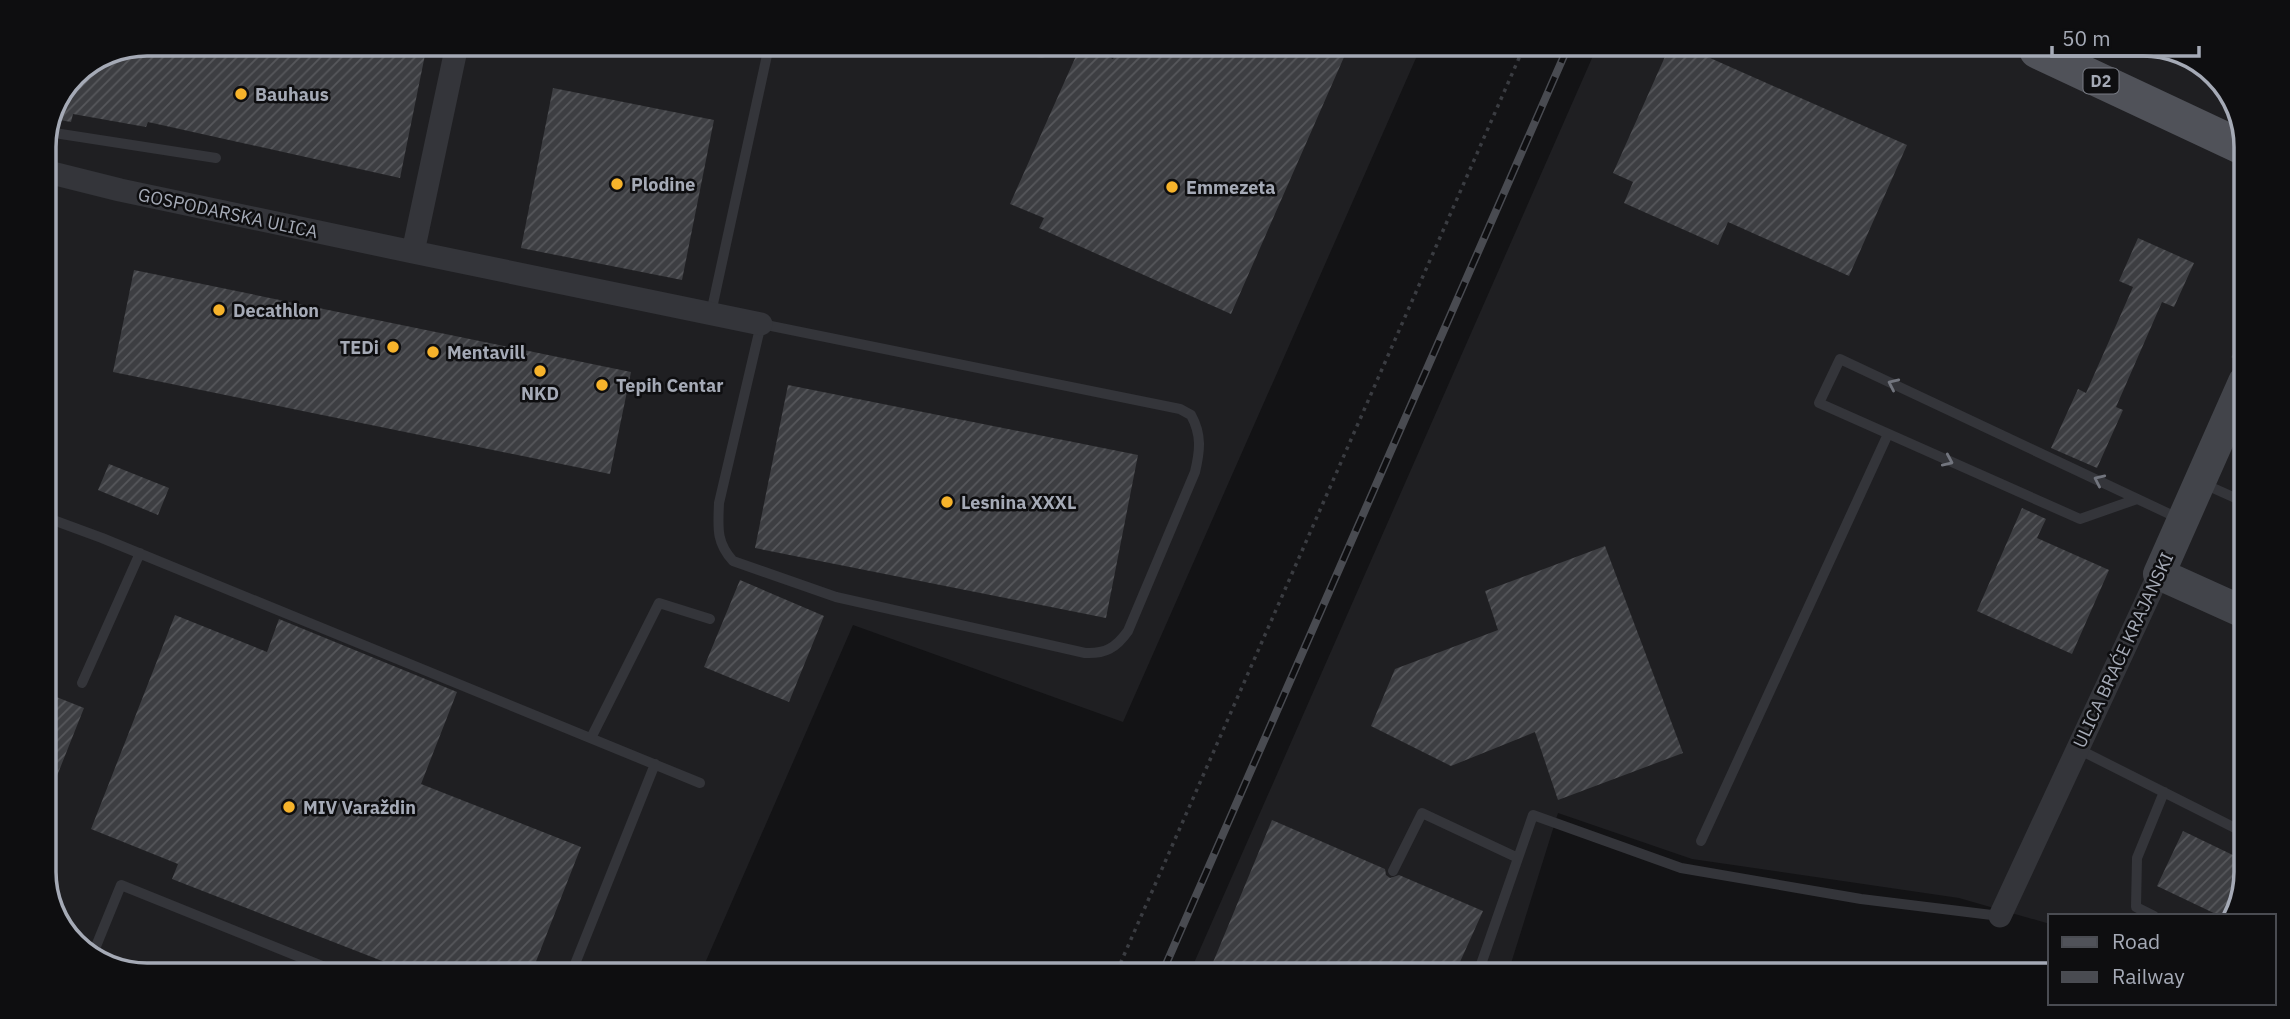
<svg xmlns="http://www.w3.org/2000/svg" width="2290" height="1019" viewBox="0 0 2290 1019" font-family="'IBM Plex Sans',sans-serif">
	<defs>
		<pattern id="building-hatch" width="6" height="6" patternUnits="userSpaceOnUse" patternTransform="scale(1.75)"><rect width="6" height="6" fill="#3d3e42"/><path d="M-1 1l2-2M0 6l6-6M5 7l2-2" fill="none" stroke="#56575b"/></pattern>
	</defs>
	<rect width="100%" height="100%" fill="#131315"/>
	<path fill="#1f1f22" d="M147,44L1420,49L1123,722L853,625L702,970L107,967L65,935L44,879V140L74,74Z
		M1596,49L2183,52L2229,89L2246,140L2238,912L2235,916H2050V924L1959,898L1692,859L1558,813L1508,973L1190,972Z"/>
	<path fill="url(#building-hatch)" d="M147,44L427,45L400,178L148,122L146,127L73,114L71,122L54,119L74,74Z
		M1080,47H1087L1113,59L1118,48H1348L1231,314L1039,228L1044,218L1010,204Z
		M1668,50H1692L1907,145L1849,276L1728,222L1718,245L1624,203L1633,182L1613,173Z
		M553,88L714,120L682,280L521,248Z
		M2138,238L2194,263L2174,307L2162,302L2116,407L2123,410L2097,468L2051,448L2078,389L2086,393L2133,287L2119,281Z
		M134,270L631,372L610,474L113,372Z
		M788,385L1138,455L1106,618L755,548Z
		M109,464L169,488L158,515L98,490Z
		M2022,508L2046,519L2037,538L2109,570L2072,654L1977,611Z
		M1605,546L1683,753L1558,800L1535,732L1451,766L1371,726L1395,669L1498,630L1485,591Z
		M740,580L824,616L789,702L704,667Z
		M175,615L267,652L279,619L457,692L421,784L581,847L533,969L400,968L172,879L178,864L91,829Z
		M44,692L84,708L45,806H44Z
		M1272,820L1385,869L1386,875L1390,878L1399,875L1483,911L1455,973L1209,972Z
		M2183,831L2239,858L2238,912L2235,916H2220L2157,886Z"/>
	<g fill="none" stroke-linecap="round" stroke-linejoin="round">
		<path stroke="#3a3c41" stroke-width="3.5" stroke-dasharray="3.5 5" stroke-linecap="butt" d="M2233,358L2244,335
			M1117,971L1523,49"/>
		<path stroke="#34353a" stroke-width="10" d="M1013,47L1042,53L1045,47
			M2178,52L2191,58
			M48,132L216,158
			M711,313L769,46
			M761,324L1180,409L1191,415C1202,435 1200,451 1195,472L1128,631C1116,648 1105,654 1085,653L836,597L733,561C716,542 718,528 719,503Z
			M2204,484L2242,501
			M2137,499L2080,519L1819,403L1840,359L2180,519
			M44,520L45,517L102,538L700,783
			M82,683L140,553
			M591,738L659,603L710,619
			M2078,749L2239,830
			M1701,841L1888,434
			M1393,871L1422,813L1518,858
			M2154,916L2136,907L2137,858L2164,792
			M92,956L121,885L327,968
			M573,969L655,764
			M1478,973L1533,815L1681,868L1861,899L2000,916"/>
		<path stroke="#34353a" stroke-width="23" d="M44,171L120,190L413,252L457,45
			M413,252L761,324
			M2000,916L2159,574"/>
		<path stroke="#42444a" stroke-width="32" d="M2241,611L2159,574L2244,382"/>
		<path stroke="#505259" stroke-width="35" d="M2037,51L2246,149"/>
		<defs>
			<path id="rail" d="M1163,971L1567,49"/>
		</defs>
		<use href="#rail" stroke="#494b51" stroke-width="8"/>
		<use href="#rail" stroke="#0e0e10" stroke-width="5" stroke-dasharray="16" stroke-linecap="butt"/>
	</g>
	<defs><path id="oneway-chevron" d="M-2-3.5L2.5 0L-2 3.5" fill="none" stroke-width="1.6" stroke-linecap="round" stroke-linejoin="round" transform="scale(1.75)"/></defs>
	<g stroke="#72757e">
		<use href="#oneway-chevron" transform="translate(1893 384) rotate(-155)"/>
		<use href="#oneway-chevron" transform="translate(1948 461) rotate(24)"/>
		<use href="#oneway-chevron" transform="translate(2099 480) rotate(-155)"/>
	</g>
	<g fill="#f6b32b" stroke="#0e0e10" stroke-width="2.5">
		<circle cx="241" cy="94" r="7"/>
		<circle cx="617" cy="184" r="7"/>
		<circle cx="1172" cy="187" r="7"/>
		<circle cx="219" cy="310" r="7"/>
		<circle cx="393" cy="347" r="7"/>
		<circle cx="433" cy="352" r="7"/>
		<circle cx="540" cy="371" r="7"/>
		<circle cx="602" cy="385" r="7"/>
		<circle cx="947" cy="502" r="7"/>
		<circle cx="289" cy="807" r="7"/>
	</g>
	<g text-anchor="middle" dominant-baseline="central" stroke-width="5" stroke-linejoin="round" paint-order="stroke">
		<rect fill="#0e0e10" stroke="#787b84" stroke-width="2" x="2083.5" y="68.5" width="35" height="25" rx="5"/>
		<g font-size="16" font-weight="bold" fill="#a5aab6">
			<text x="2101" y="81">D2</text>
		</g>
		<g font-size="18" font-weight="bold" fill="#a5aab6" stroke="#0e0e10" text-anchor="start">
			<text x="255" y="94">Bauhaus</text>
			<text x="631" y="184">Plodine</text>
			<text x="1186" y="187">Emmezeta</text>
			<text x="233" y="310">Decathlon</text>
			<text x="379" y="347" text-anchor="end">TEDi</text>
			<text x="447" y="352">Mentavill</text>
			<text x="616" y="385">Tepih Centar</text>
			<text x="540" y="393" text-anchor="middle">NKD</text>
			<text x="961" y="502">Lesnina XXXL</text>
			<text x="303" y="807">MIV Varaždin</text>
		</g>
		<g font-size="18" fill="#a5aab6" stroke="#0e0e10">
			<text transform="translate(228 213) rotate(12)">GOSPODARSKA ULICA</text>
			<text transform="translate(2123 650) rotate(-65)">ULICA BRAĆE KRAJANSKI</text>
		</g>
	</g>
	<path d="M0 0H2290V1019H0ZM147 56H2143A91 91 0 0 1 2234 147V872A91 91 0 0 1 2143 963H147A91 91 0 0 1 56 872V147A91 91 0 0 1 147 56Z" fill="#0e0e10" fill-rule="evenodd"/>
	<path fill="none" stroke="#a5aab6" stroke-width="3.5" d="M147 56H2143A91 91 0 0 1 2234 147V872A91 91 0 0 1 2143 963H147A91 91 0 0 1 56 872V147A91 91 0 0 1 147 56Z"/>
	<rect x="2048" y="914" width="228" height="91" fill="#0e0e10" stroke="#4a4c52" stroke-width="2"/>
	<rect x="2062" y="937" width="35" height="10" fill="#505259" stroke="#4a4c52" stroke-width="2"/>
	<text x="2112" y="949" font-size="21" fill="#a5aab6">Road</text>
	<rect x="2062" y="972" width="35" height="10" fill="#494b51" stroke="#4a4c52" stroke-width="2"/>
	<text x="2112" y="984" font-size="21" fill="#a5aab6">Railway</text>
	<path d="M2052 46v10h147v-10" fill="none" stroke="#a5aab6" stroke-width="3.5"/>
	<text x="2062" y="46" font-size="21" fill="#a5aab6" stroke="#0e0e10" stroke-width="5" paint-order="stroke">50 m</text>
</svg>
